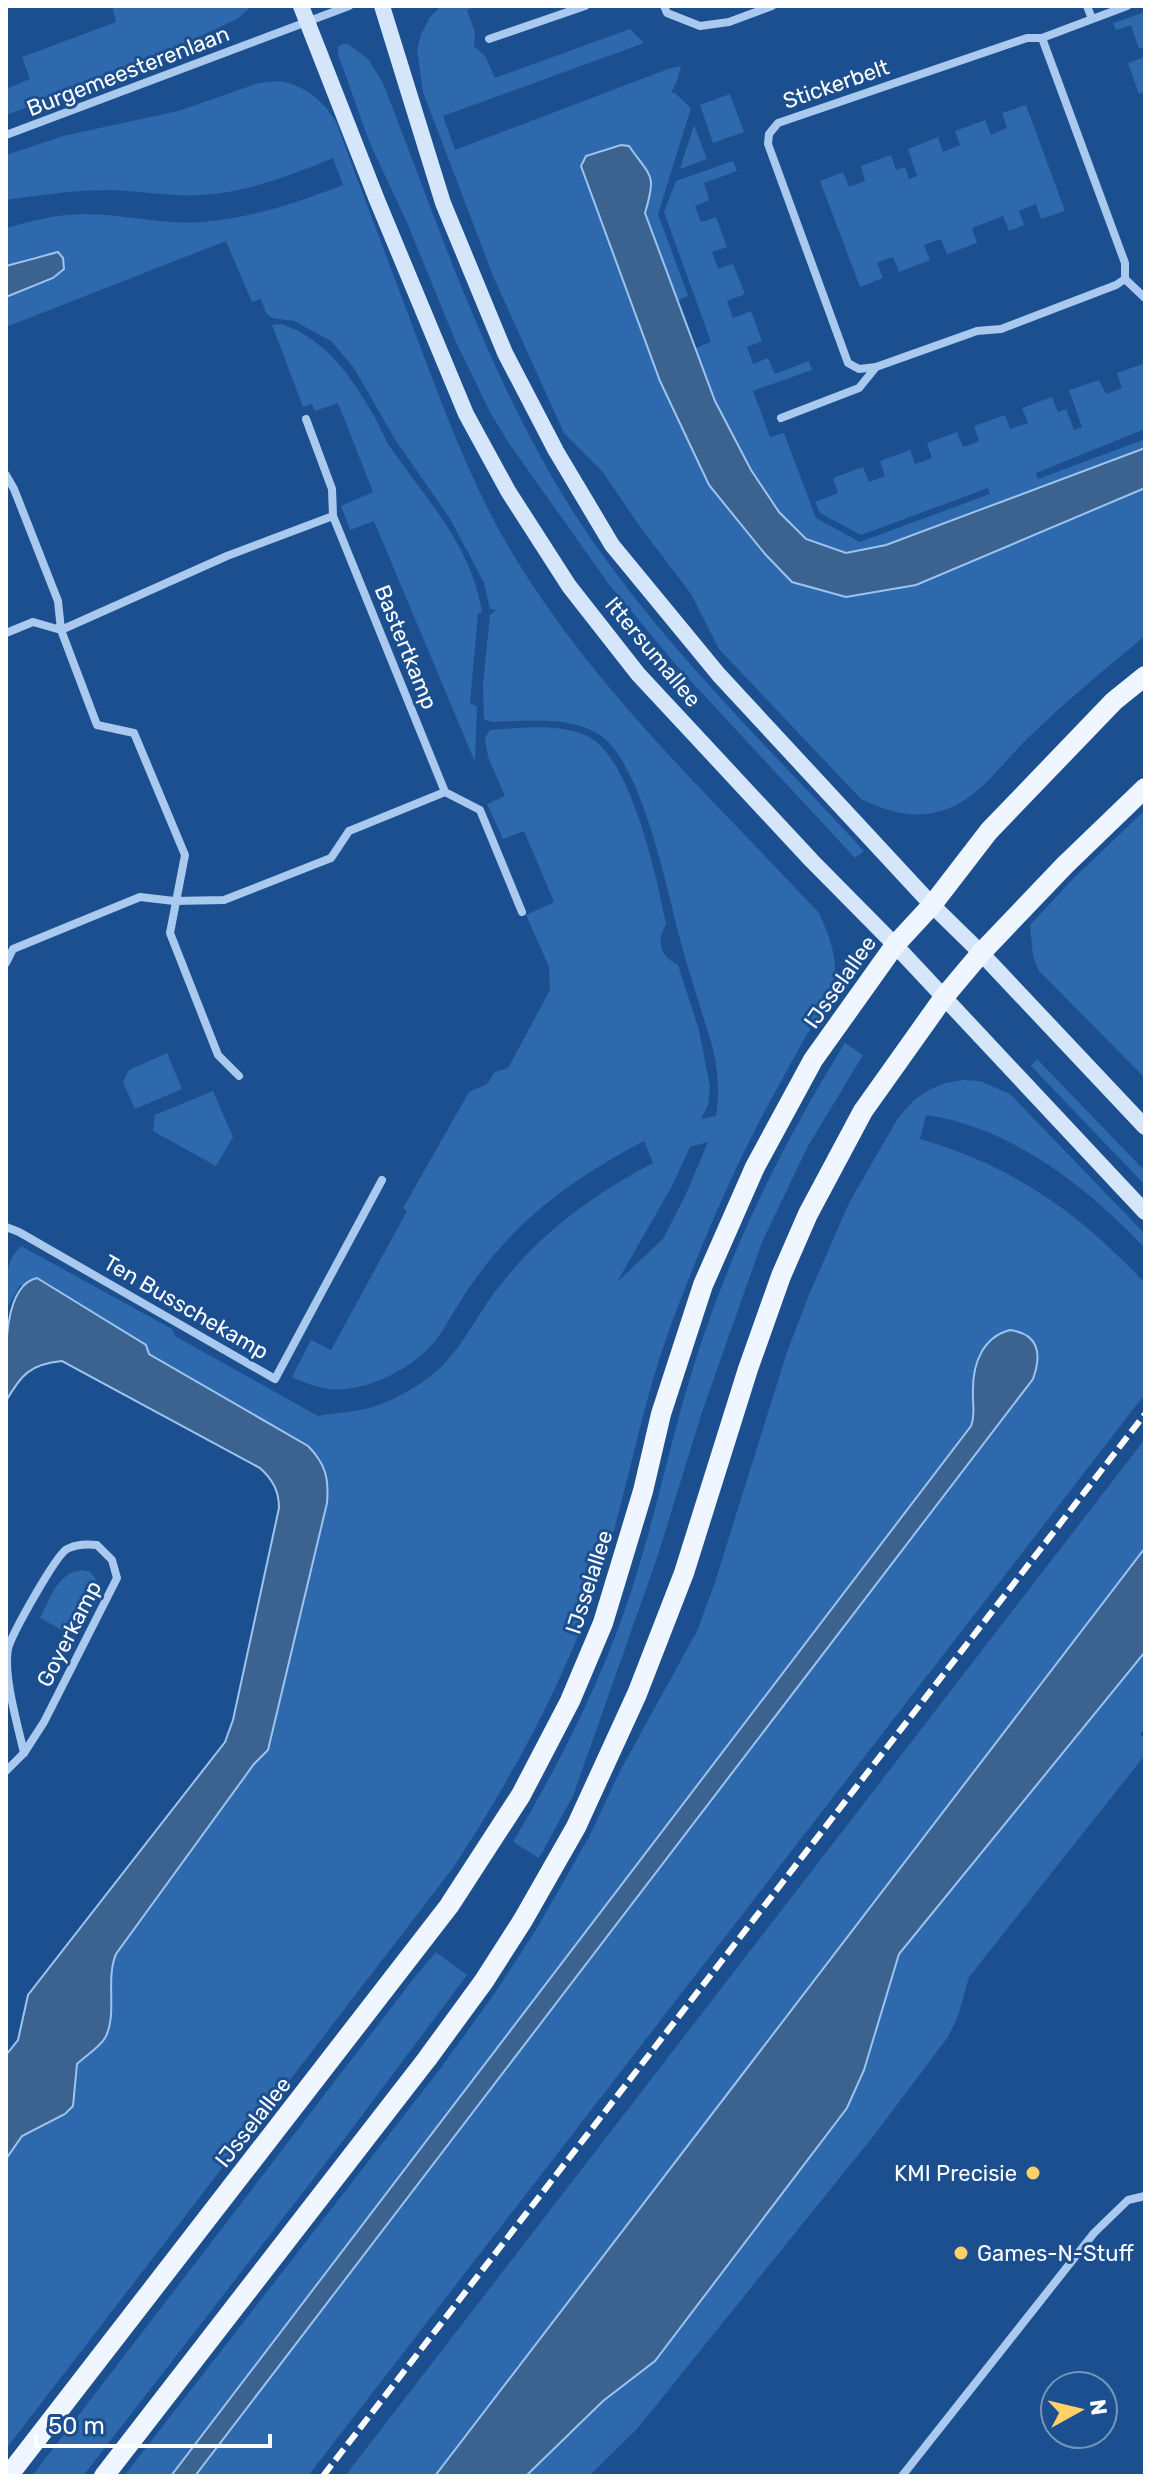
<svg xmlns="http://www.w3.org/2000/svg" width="1151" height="2482" viewBox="0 0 1151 2482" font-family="Rubik,sans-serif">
	<rect width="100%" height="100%" fill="#1b4f8f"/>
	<path fill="#2e69ad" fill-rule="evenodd" d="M112,6H252L237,19L135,67L6,115V89L30,79L22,57L116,22Z
		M441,6H477L467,10L475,32L474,46L485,56L495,78L630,29L644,43L443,116L455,150L668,69L681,66L677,81L671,93H675L691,108L658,214L688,296L677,301C672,286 645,221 646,210C648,186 659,185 641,163L581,166L660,381L709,485L765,554L792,582L916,585L1145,488V636C1105,669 1065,702 1028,738C1002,763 979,799 944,810C914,820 888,812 861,799L719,649L691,594L638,524L602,471L564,433L493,276L423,92L417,50L421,34L430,17Z
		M1145,12V47L1139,49L1131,25L1116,30L1113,23Z
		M342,44H348L368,59L383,83C445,242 499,410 599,550C676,659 774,753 864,851L855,858L675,664L608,583L508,442L490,412L455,340L408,225L369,141L338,54V47Z
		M1145,57V91L1139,94L1128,63Z
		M280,81C305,86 323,100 336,122C363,194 390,266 417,338C446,415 475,494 519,564C600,695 715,801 819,913C831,939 841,966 831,995C826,1010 815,1022 806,1036C795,1055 785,1075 774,1094C741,1154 713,1217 688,1281C672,1320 658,1360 647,1401C631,1460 619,1519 600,1577C565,1681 513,1776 453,1868L6,2449V2159L22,2136L65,2114L73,2106L76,2064C85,2056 99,2048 105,2038C118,2015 105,1980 116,1954L254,1764L268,1750L327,1504C329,1485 328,1473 319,1457L149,1354L146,1345L20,1285L6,1310C6,1286 3,1263 21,1246L172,1329L175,1336L318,1416C330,1413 341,1413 354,1411C378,1408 401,1396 421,1383C459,1359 474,1317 501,1284C543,1231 594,1194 653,1163L644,1141C600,1164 559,1190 523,1224C498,1248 476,1276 458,1305C448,1320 440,1338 427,1350C407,1370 372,1387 345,1389C326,1391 309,1385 292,1377L311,1340L331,1350L407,1211L403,1208L469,1092L487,1084L495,1072L508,1068L550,990L549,967L526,915L554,902L524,831L503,839L487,804L505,796L488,757L485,737L490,730C522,728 557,723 587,736C631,756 657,879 666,924C656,942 660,956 678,965L699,1030L710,1087L708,1105L701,1119L716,1116C720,1089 718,1068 711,1042C701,1009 690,976 681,943C667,891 643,765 600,735C569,715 527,721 492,722L484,719L483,684L490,615L496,610L490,609L484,583L469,554L449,517L396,441L354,368L331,341L294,321L272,318L266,313L261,299L252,302L226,241L6,327V297L53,278L40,255L6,266V228C32,221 57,214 84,214C123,214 163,225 201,222C251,218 297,203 343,185L333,158C293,175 247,192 203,195C172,197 141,191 110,190C75,190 41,195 6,200V155L63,136L178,111L259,83ZM708,1142L686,1194L663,1239L617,1282L671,1188L690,1147Z
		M730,94L744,132L713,143L700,105Z
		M1026,105L1065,211L1041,219L1036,204L1019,211L1024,225L1009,231L1003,216L972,228L977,243L947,254L941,239L924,245L930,260L899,272L893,257L877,263L883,278L860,287L820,181L843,172L849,187L865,181L861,166L891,155L896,170L905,167L909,179L917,176L908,149L938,137L943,152L960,145L955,131L985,120L991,135L1007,128L1002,113Z
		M694,125L707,159L680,169Z
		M733,161L737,171L704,183L709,200L695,206L701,222L716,217L727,247L712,252L718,269L733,264L745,294L727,301L733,318L751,311L762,341L747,347L753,364L768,358L775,374L809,361L812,370L753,391L770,437L784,433L816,518L860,542L990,494L988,488L861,535L820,513L815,502L838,493L833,478L863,467L869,482L885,476L880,461L910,450L915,464L932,458L927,443L957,432L963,447L979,441L974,426L1005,415L1010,429L1028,423L1022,408L1052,397L1058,412L1066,409L1074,430L1082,427L1069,390L1099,380L1106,394L1122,388L1117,373L1145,363V429L1036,473L1038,479L1145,439V448L886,545C874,548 856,554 844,552C833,550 813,544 804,538C757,502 715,403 695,348L711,342L664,212L676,181Z
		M281,324C326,339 351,376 374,416C380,426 384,438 391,448C428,502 471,545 482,612L478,614L470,703L477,707L475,762L374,521L350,530L341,506L373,492L338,403L315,411L312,404L303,407L272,325Z
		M1145,810V1078L1039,971L1033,956L1030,925L1074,878Z
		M845,1043L863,1055L808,1146L762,1242L702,1412L658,1555L573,1796L539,1858L513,1842C561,1761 603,1678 632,1589C660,1502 676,1412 707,1326C742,1226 789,1133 845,1043Z
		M167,1053L182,1089L135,1109L123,1082L129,1070Z
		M1037,1059L1145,1171V1185L1031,1066Z
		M963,1080L980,1081L1010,1094L1145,1234V1248C1086,1186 1013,1128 926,1115L920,1139C1014,1166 1079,1213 1145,1283V1394L308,2476H195L989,1437L1033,1379L1037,1368L974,1407L975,1417L971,1426L171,2476H124L440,2069L497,1990L537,1928L590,1835L619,1773L698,1629L715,1582L787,1352L808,1297L849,1203L898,1118L914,1100L929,1090L945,1083Z
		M213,1091L233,1137L216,1166L153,1131L155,1115Z
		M1145,1439V1548L435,2476H345Z
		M83,1570L90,1572L96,1579L100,1595L76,1638L40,1618C51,1598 57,1572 83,1570Z
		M1145,1652V1728L1140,1734L1145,1739V1755L969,1977L958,2016L948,2037L875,2134L637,2429L589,2476H526L603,2401L655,2361L847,2108L864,2069L899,1954Z
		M436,1952L467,1975L345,2138L83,2476H32L414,1978Z"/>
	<path fill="#3c6290" stroke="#9cc4f0" stroke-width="2" d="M621,145L629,146C651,178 657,173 645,213L715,401L751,470L779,512L806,539L846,553L886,545L1145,448V488L916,585L846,597L792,582L765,554L709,485L660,381L581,166L586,156Z
		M58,252L63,258L64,269L53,278L6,297V266Z
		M37,1278L146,1345L149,1354L308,1446C326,1464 329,1479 327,1503L268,1750L254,1764L116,1954C105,1980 118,2015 105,2038C99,2048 85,2056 77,2064L73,2106L65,2114L22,2136L6,2159V2055L18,2040L28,1995L225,1742L233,1720L279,1508C279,1491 273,1480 260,1468L62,1361C30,1364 21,1375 6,1401C6,1367 0,1286 37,1278Z
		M1010,1330C1039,1334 1042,1354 1033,1379L195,2476H171L971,1426C976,1413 972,1403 973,1389C973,1363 983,1337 1010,1330Z
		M1145,1548V1652L899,1954L864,2070L847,2108L655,2361L603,2401L526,2476H435Z"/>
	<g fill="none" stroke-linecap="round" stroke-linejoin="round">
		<path stroke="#a9c9ee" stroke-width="8" d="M664,6L667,13L700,26L729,22L772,6
			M1087,6L1092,19
			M1042,38L1125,263V279L1116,285L1001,329L977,331L876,367L859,369L848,363L768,144L769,134L778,123L1027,38H1042L1127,6
			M489,39L585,6
			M6,135L349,6
			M1125,279L1145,298
			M781,418L859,388L876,367
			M306,419L332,489L333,516
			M6,475L14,489L58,601L61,630L97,725L134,733L185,855L170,933L218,1055L239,1076
			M6,633L33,622L61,630L227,556L333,516L445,792
			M445,792L480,810L522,912
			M6,963L13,949L140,897L174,901L224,900L331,858L349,831L445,792
			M6,1227L19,1232L275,1379L382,1180
			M6,1771L24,1753L44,1722L117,1578L112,1560L97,1545C86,1544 77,1544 67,1549C56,1555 11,1635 8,1649C3,1676 18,1726 24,1753
			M902,2476L1094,2233L1128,2200L1145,2196"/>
		<path stroke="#d6e6fa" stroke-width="16" d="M301,6L377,200L466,414L508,491L569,586L638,674L812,861L895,945L1145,1212
			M382,6L443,203L505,353L556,451L612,545L719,675L932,905L981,953L1145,1127"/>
		<path stroke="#f0f6ff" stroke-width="20" d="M8,2476L449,1906L521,1795L570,1701L603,1623L643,1491L661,1414L703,1285L755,1167L813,1060L895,945L932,905L989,831L1114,701L1145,676
			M104,2476L427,2059L484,1981L523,1920L576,1827L637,1694L684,1573L748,1369L781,1276L808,1214L863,1111L944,997L981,953L1065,865L1145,788"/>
		<path stroke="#fff" stroke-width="6" stroke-dasharray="14 6" stroke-linecap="butt" d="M323,2476L1145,1414"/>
	</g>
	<g fill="#ffd166" stroke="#1b4f8f" stroke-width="3">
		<circle cx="1033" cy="2173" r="8"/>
		<circle cx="961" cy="2253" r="8"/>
	</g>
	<g text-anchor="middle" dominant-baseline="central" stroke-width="6" stroke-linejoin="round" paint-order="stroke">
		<g font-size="22" fill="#fff" stroke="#1b4f8f">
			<text transform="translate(128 71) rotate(-21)">Burgemeesterenlaan</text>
			<text transform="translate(836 84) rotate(-19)">Stickerbelt</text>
			<text transform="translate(406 647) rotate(68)">Bastertkamp</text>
			<text transform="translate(653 652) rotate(50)">Ittersumallee</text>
			<text transform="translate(840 982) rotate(-55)">IJsselallee</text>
			<text transform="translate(186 1307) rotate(30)">Ten Busschekamp</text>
			<text transform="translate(589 1582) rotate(-72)">IJsselallee</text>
			<text transform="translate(69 1634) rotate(-63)">Goyerkamp</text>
			<text transform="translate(253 2122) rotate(-52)">IJsselallee</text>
		</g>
		<g font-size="22" fill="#fff" stroke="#1b4f8f" text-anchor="end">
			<text x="1017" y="2173">KMI Precisie</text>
			<text x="977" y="2253" text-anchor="start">Games-N-Stuff</text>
		</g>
	</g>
	<rect width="1151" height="2482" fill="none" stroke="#ffffff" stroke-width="16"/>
	<g transform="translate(1079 2410) rotate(82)"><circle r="38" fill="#1b4f8f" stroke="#7695bc" stroke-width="2"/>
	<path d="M0-6L14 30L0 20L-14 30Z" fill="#ffd166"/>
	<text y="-12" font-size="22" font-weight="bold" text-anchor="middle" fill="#ffffff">N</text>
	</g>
	<path d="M36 2434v12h234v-12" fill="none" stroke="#ffffff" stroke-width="4"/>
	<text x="48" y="2434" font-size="24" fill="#ffffff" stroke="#1b4f8f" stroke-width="6" paint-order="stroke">50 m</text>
</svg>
